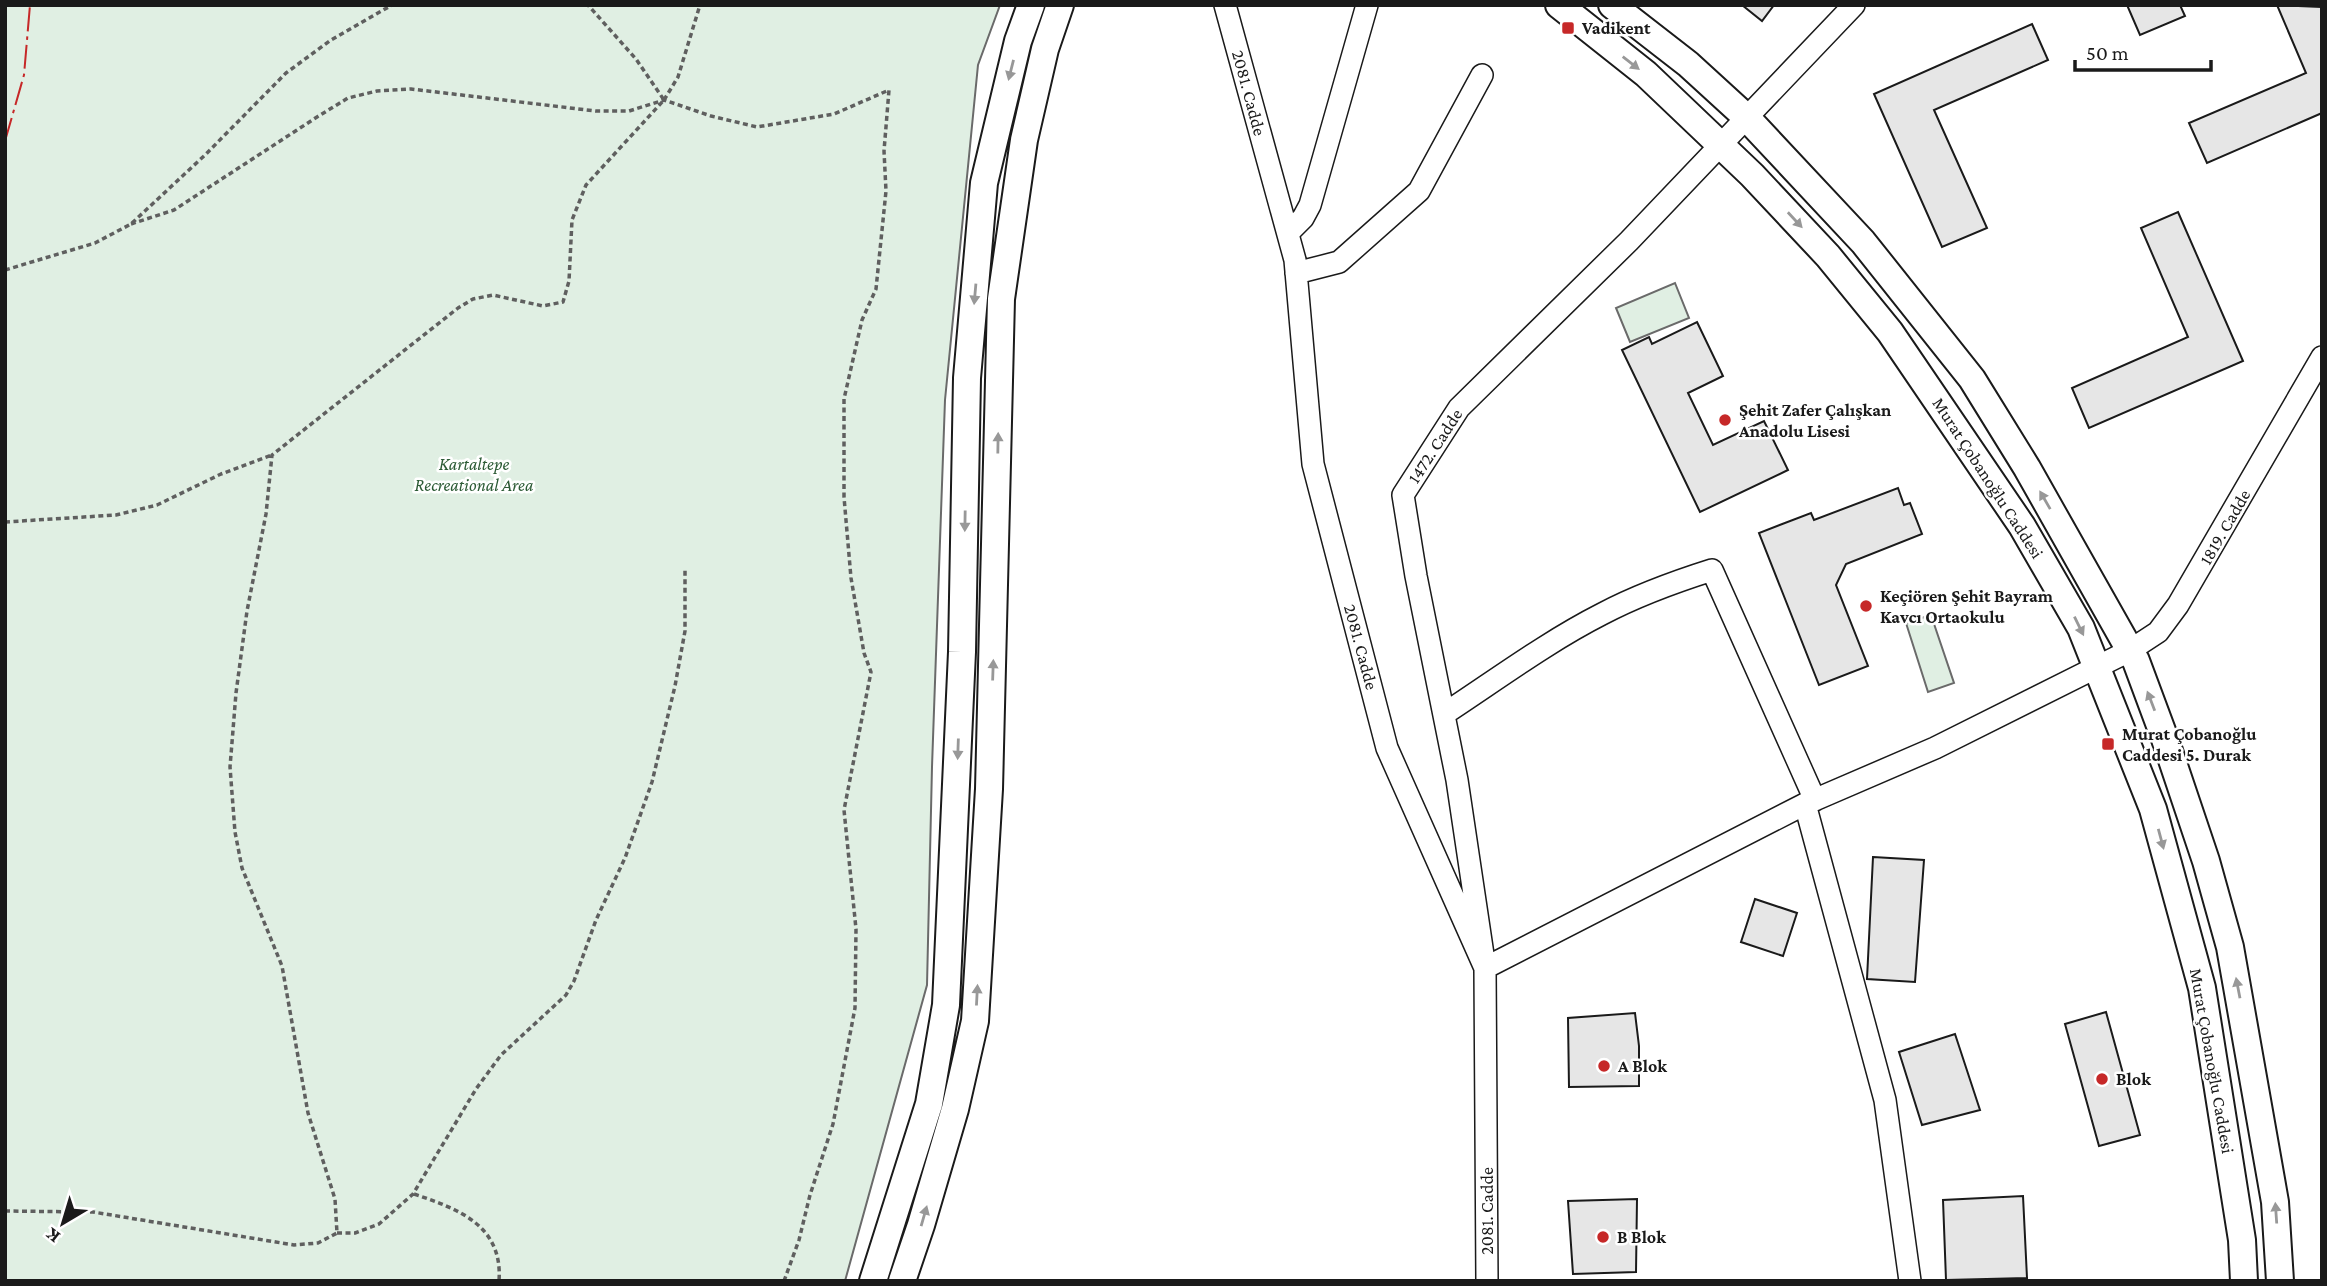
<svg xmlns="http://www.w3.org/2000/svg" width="2327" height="1286" viewBox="0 0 2327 1286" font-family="'Crimson Pro',serif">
	<rect width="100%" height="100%" fill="#fff"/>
	<path fill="#e0efe3" stroke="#6a6a6a" stroke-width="2" d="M5,5H1000L978,65L945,400L932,767L927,985L845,1281H5Z
		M1675,283L1689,318L1630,342L1616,308Z
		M1931,615L1954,683L1928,692L1906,623Z"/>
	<path fill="#e6e6e6" stroke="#1a1a1a" stroke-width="2" d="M1742,5H1774L1762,21Z
		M2127,5H2180L2185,16L2140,35Z
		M2277,5L2322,7V113L2207,163L2189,123L2306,73Z
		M2032,24L2048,60L1934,110L1987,228L1942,247L1874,94Z
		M2178,212L2243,361L2089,428L2072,388L2188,337L2141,228Z
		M1697,322L1723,376L1688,393L1713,445L1764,421L1788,470L1700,512L1622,350L1649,337L1652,344Z
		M1898,488L1904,505L1910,503L1922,534L1846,564L1836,585L1868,666L1819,685L1759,533L1811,513L1814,520Z
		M1873,857L1924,860L1915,982L1867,979Z
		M1755,899L1797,913L1783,956L1741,942Z
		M2106,1012L2140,1135L2099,1146L2065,1024Z
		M1635,1013L1639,1046V1086L1569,1087L1568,1018Z
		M1955,1034L1980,1110L1922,1125L1899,1052Z
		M2023,1196L2027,1278L1946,1280L1943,1200Z
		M1637,1199L1636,1272L1573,1274L1568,1201Z"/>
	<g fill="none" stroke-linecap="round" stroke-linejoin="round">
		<defs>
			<path id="minor" d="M1225,5L1295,260L1313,464L1387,748L1485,968L1487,1281
				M1854,5L1629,241L1459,408L1403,495L1416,576L1457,780L1485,968L1805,804L1935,748L2129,651L2158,632L2178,605L2322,357
				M1288,233L1303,218L1310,205L1367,5
				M1296,273L1339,262L1419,191L1482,75
				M1444,714C1496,680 1547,642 1602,614C1638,595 1674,582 1712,570L1815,800
				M1805,804L1885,1100L1910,1281"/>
			<path id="major" d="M1559,5L1646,74L1752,175L1828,256L1890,332L2022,526L2081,628L2153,809L2202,988L2242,1240L2244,1281
				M1612,5L1688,64L1746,117L1863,242L1972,379L2027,468L2136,661L2165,739L2206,861L2230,947L2275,1202L2280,1281
				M873,1281L929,1104L946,1005L962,652L967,378L984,183L1018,41L1031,5
				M902,1281L921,1225L955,1109L975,1021L989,789L1001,299L1024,140L1045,49L1060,5"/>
		</defs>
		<use href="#minor" stroke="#1a1a1a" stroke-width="24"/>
		<use href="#major" stroke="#1a1a1a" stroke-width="30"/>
		<path stroke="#5f5f5f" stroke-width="3.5" stroke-dasharray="5 3.5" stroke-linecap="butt" d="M664,100L678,77L700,5
			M131,224L174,210L317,117L348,98L377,91L411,89L596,111H629L664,100L711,116L757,127L834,114L889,90L884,151L886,191L876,289L862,320L844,399V497L851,578L864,653L871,672L844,810L856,929L855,1008L833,1124L810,1195L799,1240L784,1281
			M5,270L95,243L131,224L205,155L286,73L331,40L392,5
			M5,522L116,515L157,505L221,474L272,455
			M414,1194C458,1209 503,1225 499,1281
			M5,1211L93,1212L294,1245L318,1243L337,1233L335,1199L308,1113L282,966L242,868L235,832L230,767L236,693L247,611L266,514L272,455L458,308L473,299L493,295L543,306L563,302L569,281L572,220L586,185L664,100L636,59L588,5
			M337,1233H355L379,1224L413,1194L476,1089L501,1055L566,995L574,981L596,920L625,858L652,782L675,686L685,631V568"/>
		<use href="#minor" stroke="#fff" stroke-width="21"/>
		<use href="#major" stroke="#fff" stroke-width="26"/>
		<path stroke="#c62828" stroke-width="2" stroke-dasharray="24 5 3.5 5" stroke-linecap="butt" d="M5,141L24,75L30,5"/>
	</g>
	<defs><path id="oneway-solid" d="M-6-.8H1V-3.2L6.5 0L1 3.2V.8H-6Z" transform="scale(1.75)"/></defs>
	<g fill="#989898">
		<use href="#oneway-solid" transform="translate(1631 63) rotate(38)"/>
		<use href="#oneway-solid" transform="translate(1011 70) rotate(104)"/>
		<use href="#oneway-solid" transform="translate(1795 220) rotate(47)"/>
		<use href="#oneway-solid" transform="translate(975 294) rotate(95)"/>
		<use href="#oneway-solid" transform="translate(998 443) rotate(-89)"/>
		<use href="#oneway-solid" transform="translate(2045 500) rotate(-120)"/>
		<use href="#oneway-solid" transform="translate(965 521) rotate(91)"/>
		<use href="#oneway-solid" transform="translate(2079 626) rotate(64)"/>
		<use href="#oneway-solid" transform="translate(993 670) rotate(-88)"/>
		<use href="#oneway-solid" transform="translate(2151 701) rotate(-111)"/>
		<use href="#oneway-solid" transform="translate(958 749) rotate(92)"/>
		<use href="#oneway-solid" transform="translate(2161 839) rotate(75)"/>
		<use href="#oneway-solid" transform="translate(2238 988) rotate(-101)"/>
		<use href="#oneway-solid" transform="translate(977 995) rotate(-87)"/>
		<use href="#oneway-solid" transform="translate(2276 1213) rotate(-94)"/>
		<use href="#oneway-solid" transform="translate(924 1216) rotate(-74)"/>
	</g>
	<g fill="#c62828" stroke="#fff" stroke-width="2.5">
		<rect x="1561" y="21" width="14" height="14" rx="3.5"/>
		<circle cx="1725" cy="420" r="7"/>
		<circle cx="1866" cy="606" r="7"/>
		<rect x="2101" y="737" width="14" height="14" rx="3.5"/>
		<circle cx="1604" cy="1066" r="7"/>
		<circle cx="2102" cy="1079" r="7"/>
		<circle cx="1603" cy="1237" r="7"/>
	</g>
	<g text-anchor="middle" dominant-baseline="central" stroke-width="5" stroke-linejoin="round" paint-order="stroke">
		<g font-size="18" font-weight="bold" fill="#1a1a1a" stroke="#fff" text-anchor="start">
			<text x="1582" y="28">Vadikent</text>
			<text x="1739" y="410">Şehit Zafer Çalışkan<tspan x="1739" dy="21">Anadolu Lisesi</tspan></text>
			<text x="1880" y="596">Keçiören Şehit Bayram<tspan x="1880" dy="21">Kavcı Ortaokulu</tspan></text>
			<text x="2122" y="734">Murat Çobanoğlu<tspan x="2122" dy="21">Caddesi 5. Durak</tspan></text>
			<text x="1618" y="1066">A Blok</text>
			<text x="2116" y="1079">Blok</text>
			<text x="1617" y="1237">B Blok</text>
		</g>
		<g font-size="18" fill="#1a1a1a" stroke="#fff">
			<text transform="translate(1249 93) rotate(75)">2081. Cadde</text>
			<text transform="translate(1435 446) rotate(-57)">1472. Cadde</text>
			<text transform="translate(1988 478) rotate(57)">Murat Çobanoğlu Caddesi</text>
			<text transform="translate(2225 527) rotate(-60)">1819. Cadde</text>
			<text transform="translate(1361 647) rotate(75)">2081. Cadde</text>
			<text transform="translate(2212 1061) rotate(80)">Murat Çobanoğlu Caddesi</text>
			<text transform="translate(1487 1211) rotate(-90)">2081. Cadde</text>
		</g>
		<g font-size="18" font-style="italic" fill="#2b5a34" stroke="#fff">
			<text x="474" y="464">Kartaltepe<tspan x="474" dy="21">Recreational Area</tspan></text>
		</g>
	</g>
	<rect width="2327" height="1286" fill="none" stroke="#1a1a1a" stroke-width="14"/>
	<g transform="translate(63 1223) rotate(218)" stroke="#ffffff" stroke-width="5" paint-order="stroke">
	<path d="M0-5L12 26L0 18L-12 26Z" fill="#1a1a1a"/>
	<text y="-10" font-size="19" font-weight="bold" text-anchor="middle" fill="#1a1a1a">K</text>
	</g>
	<path d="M2075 60v10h136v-10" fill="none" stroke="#1a1a1a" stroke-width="3.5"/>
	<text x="2086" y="60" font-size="21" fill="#1a1a1a" stroke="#ffffff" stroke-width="5" paint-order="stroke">50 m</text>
</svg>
